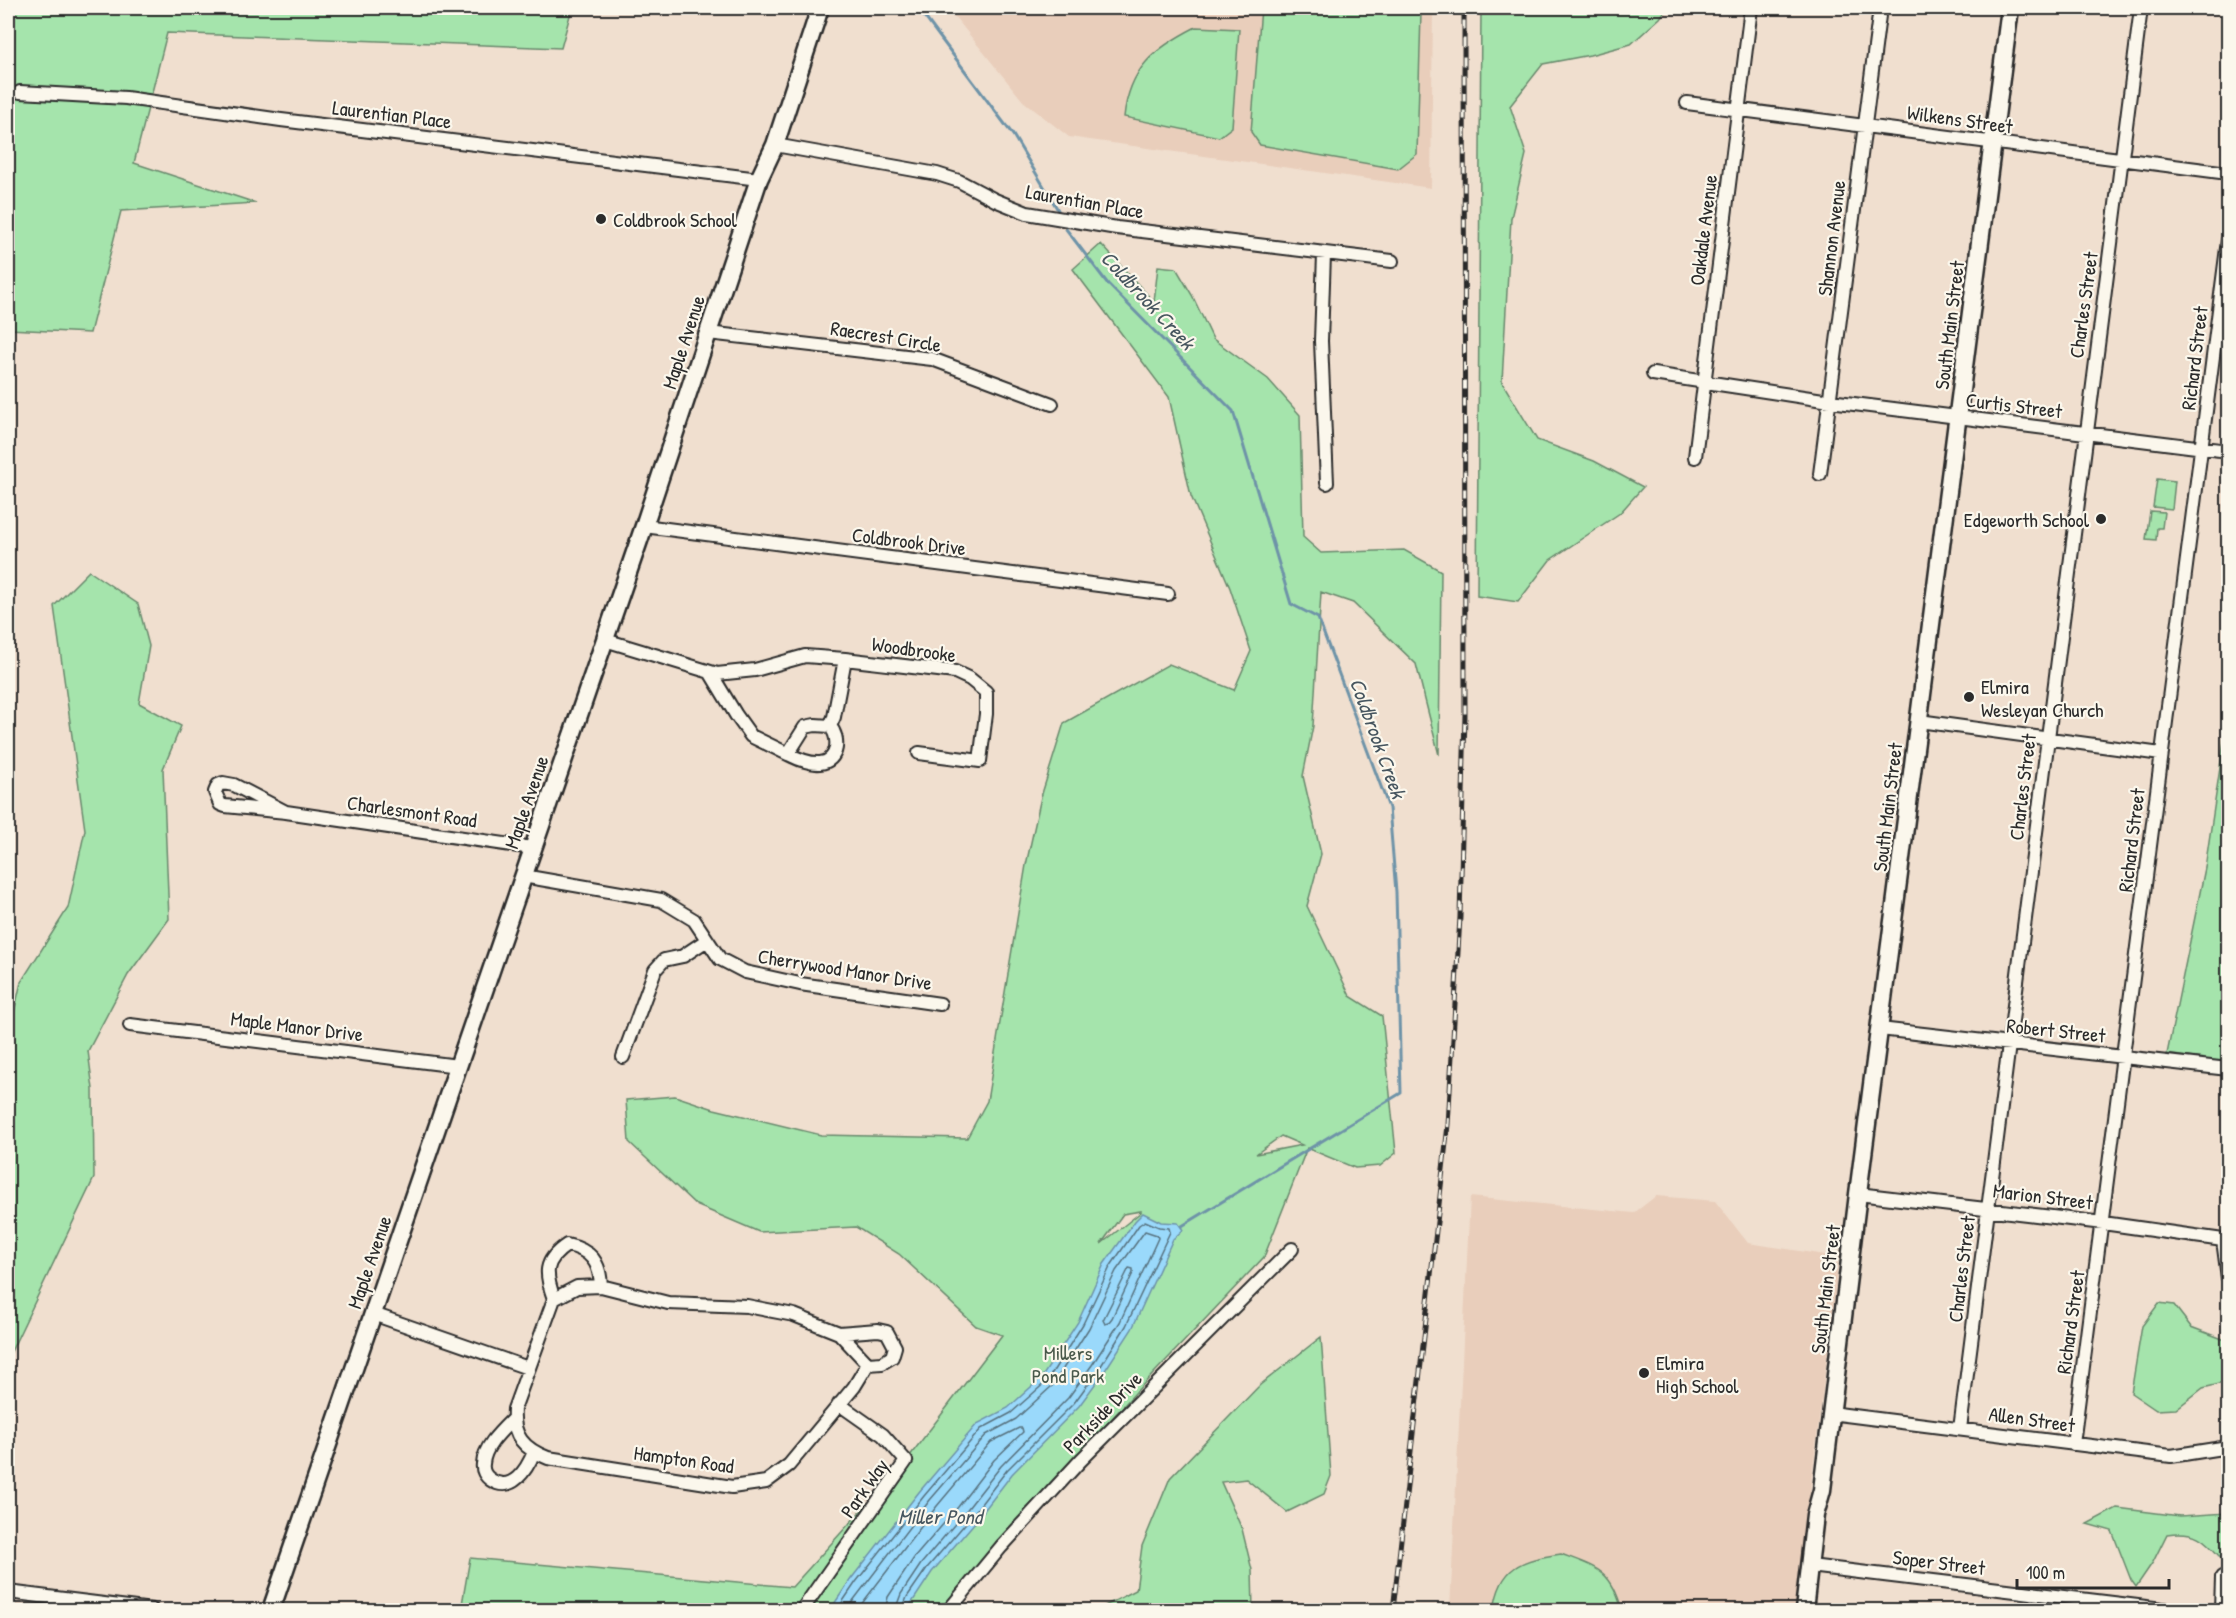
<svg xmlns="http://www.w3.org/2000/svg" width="2236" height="1618" viewBox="0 0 2236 1618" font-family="'Patrick Hand',sans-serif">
	<rect width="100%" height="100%" fill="#f0dfcf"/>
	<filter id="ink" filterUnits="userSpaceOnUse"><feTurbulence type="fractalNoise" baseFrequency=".0167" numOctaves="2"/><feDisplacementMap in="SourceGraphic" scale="12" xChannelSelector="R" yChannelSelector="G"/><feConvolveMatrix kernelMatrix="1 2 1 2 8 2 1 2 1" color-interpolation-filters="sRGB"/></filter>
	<g filter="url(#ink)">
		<path fill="#e9cebb" d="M944,8H1433L1431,188L1069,137L1023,101L955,17Z
			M1656,1196L1715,1201L1748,1243L1838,1257L1836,1285L1795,1610H1450L1470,1197L1634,1213Z"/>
		<path fill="#a5e4ac" stroke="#68886c" stroke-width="1.5" fill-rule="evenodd" d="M8,8H572L561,48L167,33L134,163L256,203L121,211L90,333L8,329Z
			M1261,8H1418L1421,13L1417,154L1398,169L1260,145L1251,132Z
			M1481,8H1667L1660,18L1631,44L1590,55L1543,64L1510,106L1526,154L1511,218L1502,382L1537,440L1594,461L1643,487L1620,513L1550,560L1518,602L1477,596Z
			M1196,27L1239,29L1232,127L1219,137L1124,117C1129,68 1155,48 1196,27Z
			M1101,244L1154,302L1158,266L1176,268L1192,295L1213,339L1268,379L1300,415L1303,537L1321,553L1404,550L1441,571L1439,755L1416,664L1353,603L1321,592L1313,726L1303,776L1321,854L1307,906L1350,996L1382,1016L1396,1153L1380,1166L1355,1168L1307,1148L1264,1257L1136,1392L1001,1540L944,1610H461L470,1558L792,1587L906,1461L1002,1335L976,1326L899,1254L856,1227L759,1232L696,1205L629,1142L626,1100L675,1096L714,1109L821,1135L967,1138L987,1101L1026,865L1041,797L1064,723L1169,664L1234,690L1251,651L1230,588L1191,496L1169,397L1073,269ZM1281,1136L1302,1145L1256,1154ZM1141,1211V1212L1101,1244L1123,1214Z
			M2157,479L2175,481L2172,509L2153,507Z
			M2150,511L2164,512L2162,528H2157L2156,540L2146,539Z
			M89,571L138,604L149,646L139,703L181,726L163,769L169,919L128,975L88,1051L93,1089L94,1178L8,1358V1039L21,982L68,908L85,830L54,606Z
			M2228,714V1063L2167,1054L2205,868Z
			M2159,1303L2174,1305L2191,1327L2228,1341V1382L2203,1388L2176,1409L2156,1410L2131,1393L2142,1326Z
			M1321,1337L1331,1476L1324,1494L1287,1512L1246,1479L1221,1482L1242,1529L1252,1570L1253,1610H1097L1136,1590L1142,1546L1170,1478L1260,1385Z
			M2117,1508L2180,1516L2228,1513V1566C2207,1543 2201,1529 2167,1534L2153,1562L2136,1587L2131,1580L2112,1531L2087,1524Z
			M1561,1554C1598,1568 1611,1570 1622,1610H1494C1500,1566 1521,1560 1561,1554Z"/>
		<path fill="#9ad9fb" stroke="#6e93a8" stroke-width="1.5" d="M1143,1213L1161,1222L1178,1223L1183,1230L1173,1239L1132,1329L1104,1372L1079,1406L1012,1474L976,1521L932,1572L907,1610H830L851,1579L919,1492L977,1424L1008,1408L1042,1377L1078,1322L1104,1264L1135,1221Z"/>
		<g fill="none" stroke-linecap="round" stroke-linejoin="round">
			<path stroke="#57717e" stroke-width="1.5" d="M1129,1268L1133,1269V1273L1112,1318L1108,1323L1105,1324L1103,1320Z
				M837,1610L856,1582L924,1496L981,1429L1011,1413L1047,1381L1083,1324L1110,1267L1139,1225L1145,1221L1159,1227L1169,1228L1170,1232L1126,1326L1099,1369L1074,1403L1007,1470L971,1517L927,1568L907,1597L902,1610
				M846,1610L930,1500L986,1435L1016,1419L1052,1386L1089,1328L1116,1271L1145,1231L1157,1235L1158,1238L1120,1322L1092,1365L1068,1398L1001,1466L965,1512L921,1564L901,1594L895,1610
				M857,1610L937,1506L991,1442L1019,1428H1022L1023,1432L994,1460L958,1507L914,1558L888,1597L885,1610"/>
			<path stroke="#6e93a8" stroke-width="3" d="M918,8L1013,135L1058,210
				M1066,229L1108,284L1233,411L1291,604L1318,618L1389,808L1396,892L1401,1093L1182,1226"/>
			<defs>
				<path id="street" d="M20,92L126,98L281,120L759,179
					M1687,103L2228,173
					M775,145L937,174L959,181L995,200L1027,213L1117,228L1392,261
					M1324,254L1321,341L1327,483
					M708,333L932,359L1052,404
					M1653,374L1830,401L2228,451
					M1695,457L1751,8
					M1820,474L1880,8
					M644,526L1168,594
					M605,640L717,674L755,670L805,656L845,659L834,717L830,726L815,725L805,727L788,754L751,736L736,715L710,672
					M845,659L955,672L970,679L986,692V714L980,761L919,753
					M1919,721L2161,754
					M788,754C798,759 809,764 820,763C839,761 840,738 830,726
					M286,812L225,806L220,804L215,792L218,785L223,783L234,785L286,812L532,848
					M523,876L661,900L694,920L720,959L745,972L800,984L940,1004
					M130,1025L458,1066
					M1880,1029L2228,1069
					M623,1057L655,970L664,960L683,956L707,940
					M1858,1194L2103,1223L2223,1240L2228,1238
					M2223,1240L2228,1278
					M601,1286L668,1303L747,1306L794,1315L839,1333L868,1364L854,1387L789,1465L766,1482L732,1487L548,1458C524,1449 512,1436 514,1409L554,1299L577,1287Z
					M554,1299C545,1274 543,1261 567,1245C591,1250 600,1262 601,1286
					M373,1314L528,1368
					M839,1333L878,1330L887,1332L895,1347L892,1357L882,1363L868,1364
					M1830,1413L2171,1456L2228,1447
					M514,1418C502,1430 484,1446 483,1464C482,1470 485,1476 491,1480C512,1494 527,1469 534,1452
					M1960,1429L2141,8
					M2073,1444L2228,240
					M1810,1566L2171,1610
					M8,1592L152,1610
					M802,1610L906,1461L883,1435L839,1404
					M949,1610L1001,1547L1081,1460L1292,1249
					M2221,1610L2222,1577"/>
				<path id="secondary" d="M271,1610L644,526L759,179L775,145L820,8
					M1804,1610L1815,1515L1822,1490L1858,1194L2010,8"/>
			</defs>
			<use href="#street" stroke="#2b2b2b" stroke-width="16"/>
			<use href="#secondary" stroke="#2b2b2b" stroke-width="21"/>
			<use href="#street" stroke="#fbf7ec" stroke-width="12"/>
			<use href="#secondary" stroke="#fbf7ec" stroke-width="16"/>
			<defs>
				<path id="rail" d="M1393,1610L1448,1125L1460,917L1465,714L1464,8"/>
			</defs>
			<use href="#rail" stroke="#2b2b2b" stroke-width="5"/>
			<use href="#rail" stroke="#fbf7ec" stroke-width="3" stroke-dasharray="9" stroke-linecap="butt"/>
		</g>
	</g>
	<g fill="#2b2b2b" stroke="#fbf7ec" stroke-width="2">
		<circle cx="601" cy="219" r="6"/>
		<circle cx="2101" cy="519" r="6"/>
		<circle cx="1969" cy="697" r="6"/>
		<circle cx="1644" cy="1373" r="6"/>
	</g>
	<g text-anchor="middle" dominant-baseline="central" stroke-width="4.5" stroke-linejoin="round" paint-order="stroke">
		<g font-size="20" fill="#2b2b2b" stroke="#fbf7ec">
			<text transform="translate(392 114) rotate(7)">Laurentian Place</text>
			<text transform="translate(1960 119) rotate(8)">Wilkens Street</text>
			<text transform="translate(1085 201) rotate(10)">Laurentian Place</text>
			<text transform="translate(1703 230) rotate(-83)">Oakdale Avenue</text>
			<text transform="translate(1831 238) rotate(-83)">Shannon Avenue</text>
			<text transform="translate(2083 305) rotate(-82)">Charles Street</text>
			<text transform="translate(1949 325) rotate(-83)">South Main Street</text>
			<text transform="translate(886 336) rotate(9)">Raecrest Circle</text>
			<text transform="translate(683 342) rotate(-72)">Maple Avenue</text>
			<text transform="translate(2194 358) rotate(-83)">Richard Street</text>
			<text transform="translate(2014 405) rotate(7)">Curtis Street</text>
			<text transform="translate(909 541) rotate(7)">Coldbrook Drive</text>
			<text transform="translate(914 649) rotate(8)">Woodbrooke</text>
			<text transform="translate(2022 787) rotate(-83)">Charles Street</text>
			<text transform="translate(526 802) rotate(-71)">Maple Avenue</text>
			<text transform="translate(1887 807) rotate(-83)">South Main Street</text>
			<text transform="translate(412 811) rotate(8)">Charlesmont Road</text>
			<text transform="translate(2131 840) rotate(-83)">Richard Street</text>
			<text transform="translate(845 969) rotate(9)">Cherrywood Manor Drive</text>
			<text transform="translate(297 1026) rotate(7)">Maple Manor Drive</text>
			<text transform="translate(2056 1030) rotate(6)">Robert Street</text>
			<text transform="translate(2043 1196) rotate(7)">Marion Street</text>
			<text transform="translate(369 1262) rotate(-71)">Maple Avenue</text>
			<text transform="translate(1961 1269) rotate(-83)">Charles Street</text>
			<text transform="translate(1825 1289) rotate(-83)">South Main Street</text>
			<text transform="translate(2070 1322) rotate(-82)">Richard Street</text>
			<text transform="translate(1102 1412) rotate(-46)">Parkside Drive</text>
			<text transform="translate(2032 1419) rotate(8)">Allen Street</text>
			<text transform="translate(684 1459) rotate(8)">Hampton Road</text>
			<text transform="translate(864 1488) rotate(-55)">Park Way</text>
			<text transform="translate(1939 1562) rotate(7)">Soper Street</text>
		</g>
		<g font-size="20" fill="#2b2b2b" stroke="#fbf7ec" text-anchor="start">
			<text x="613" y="219">Coldbrook School</text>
			<text x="2089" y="519" text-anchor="end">Edgeworth School</text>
			<text x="1981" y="686">Elmira<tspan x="1981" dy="23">Wesleyan Church</tspan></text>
			<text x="1656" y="1362">Elmira<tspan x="1656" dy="23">High School</tspan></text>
		</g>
		<g font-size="20" fill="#4a594b" stroke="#fbf7ec">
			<text x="1068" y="1352">Millers<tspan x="1068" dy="23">Pond Park</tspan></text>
		</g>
		<g font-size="21" font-style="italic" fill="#47565f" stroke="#fbf7ec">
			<text transform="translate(1148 300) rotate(47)">Coldbrook Creek</text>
			<text transform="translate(1378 738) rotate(70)">Coldbrook Creek</text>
			<text x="940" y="1516">Miller Pond</text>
		</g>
	</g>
	<rect width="2236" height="1618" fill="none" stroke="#fbf7ec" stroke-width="30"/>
	<rect x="15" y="15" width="2206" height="1588" fill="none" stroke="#2b2b2b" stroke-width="2" filter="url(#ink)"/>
	<path d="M2017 1579v9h152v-9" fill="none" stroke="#2b2b2b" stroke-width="3"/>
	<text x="2026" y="1579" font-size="18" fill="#2b2b2b" stroke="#fbf7ec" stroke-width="4.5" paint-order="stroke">100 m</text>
</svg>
